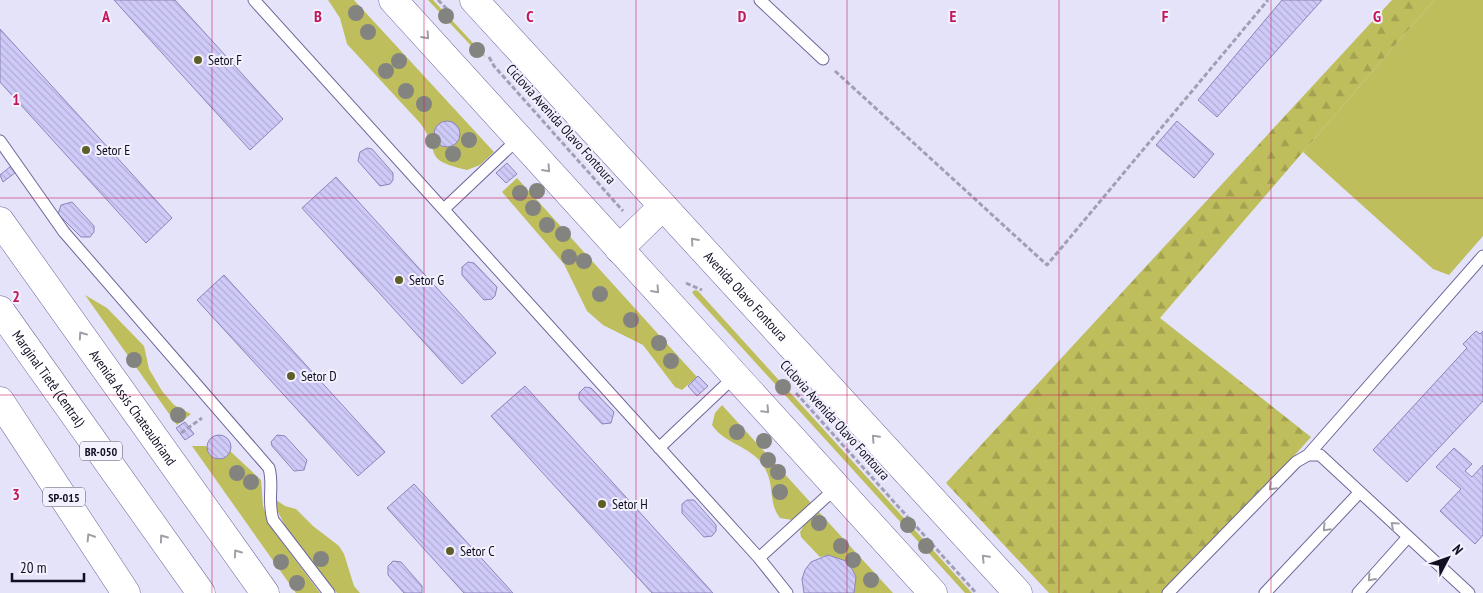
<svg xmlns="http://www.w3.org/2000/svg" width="1483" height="593" viewBox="0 0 1483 593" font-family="'PT Sans Narrow',sans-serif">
	<defs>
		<pattern id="forest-firs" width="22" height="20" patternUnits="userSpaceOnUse" patternTransform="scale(1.25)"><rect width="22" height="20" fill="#bebe5c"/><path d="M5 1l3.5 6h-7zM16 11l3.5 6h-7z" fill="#a2a250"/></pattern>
		<pattern id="building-back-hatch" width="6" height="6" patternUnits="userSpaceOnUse" patternTransform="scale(1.25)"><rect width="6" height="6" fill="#cfcbf9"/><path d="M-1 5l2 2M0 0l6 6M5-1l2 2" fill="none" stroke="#b1add5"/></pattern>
	</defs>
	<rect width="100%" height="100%" fill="#e4e3fa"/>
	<path fill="#bebe5c" d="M328,0H354L494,152L480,165L467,170C420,159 443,154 420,123L347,44L340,18Z
		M428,0H433L486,57L478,53Z
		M1434,0H1483V236L1449,275L1433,269L1303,152Z
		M517,178L697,377L682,390L675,387L643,345L603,325L587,311L564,264L502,192Z
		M695,290L698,291L972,593H965L694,295L692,292Z
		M85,295L107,308L144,346L149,369L162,391L174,405L191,414L177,425Z
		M722,405L811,503L792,520L780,518C766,500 778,482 759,460C745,445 723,442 712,425L715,413Z
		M192,446H206L211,456C219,460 225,459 230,451L261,480L263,506L270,526L320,593H296Z
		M276,500L285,506L296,509L313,526L339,546L344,554L354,586L360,593H337C315,568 284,533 274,501Z
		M818,511L893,593H854L856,577L846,561L828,555L820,557L801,537L800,532L804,525Z"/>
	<path fill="url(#forest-firs)" d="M1392,0H1434L1160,318L1311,437L1171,593H1049L946,483Z"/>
	<path fill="url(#building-back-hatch)" stroke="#8a84b9" d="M114,0H175L283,119L250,150Z
		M1282,0H1322L1217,117L1198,100Z
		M0,29L172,218L146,243L0,82Z
		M1177,121L1214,154L1194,178L1156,145Z
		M434 134a13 13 0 1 1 26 0a13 13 0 1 1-26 0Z
		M367,148L372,149L393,173V180L390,184L380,186L358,161L360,152Z
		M507,163L517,174L506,183L496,173Z
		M11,166L16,172L3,182L0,175Z
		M336,177L496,353L462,384L302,208Z
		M72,202L94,226V232L90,237H81L58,214L61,205Z
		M468,262L474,263L497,287L495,296L492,299L484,300L462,275V267Z
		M224,275L385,452L358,476L197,300Z
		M1476,331L1480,334L1483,331V401L1407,482L1373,450L1467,348L1463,344Z
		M698,376L708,386L697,396L688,386Z
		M525,386L713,593H652L491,416Z
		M585,387L591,388L614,412L611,423L602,424L579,399V393Z
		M185,422L194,434L185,440L176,428Z
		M207 447a12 12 0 1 1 24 0a12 12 0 1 1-24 0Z
		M277,435L285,436L307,460L304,470L294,471L272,446L271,442Z
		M1454,448L1472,464L1465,471L1472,477L1483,465V535L1475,544L1440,511L1461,489L1436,467Z
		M414,484L513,593H464L387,508Z
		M687,500H694L716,525V531L712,536L704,537L682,513V504Z
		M828,555L846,561L852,569L856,577L854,593H804L802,579L805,570L811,562Z
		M393,561L401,562L422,586V593H404L388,575V566Z"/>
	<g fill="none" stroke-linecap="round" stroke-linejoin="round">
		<defs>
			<path id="service" d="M254,0L759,558L787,593
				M760,0L823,59
				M0,141L64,232L269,468C274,486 267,499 273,520L329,593
				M444,209L519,138
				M659,448L735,376
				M1308,455L1483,256
				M759,558L837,487
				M1168,593L1296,462L1308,455H1320L1469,593
				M1265,593L1359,493
				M1358,593L1408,537"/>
			<g id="primary">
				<path d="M393,0L933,593"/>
				<path id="s1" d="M474,0L1018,593"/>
				<path d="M619,249L663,206"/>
			</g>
			<g id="trunk">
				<path id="s2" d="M0,221L265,593"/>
				<path id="s3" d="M0,310L201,593"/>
			</g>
			<path id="motorway" d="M0,401L126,593"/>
		</defs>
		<use href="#service" stroke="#6d679a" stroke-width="13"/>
		<use href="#primary" stroke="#6d679a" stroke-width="29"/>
		<use href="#trunk" stroke="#6d679a" stroke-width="29"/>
		<use href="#motorway" stroke="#6d679a" stroke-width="29"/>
		<path stroke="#a09fb5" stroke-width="3" stroke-dasharray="5 2.5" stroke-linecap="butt" d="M438,0L451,13
			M489,57L494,66L623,211
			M835,71L1047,265L1268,0
			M686,283L702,290
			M796,393L976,593
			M181,433L202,418"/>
		<use href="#service" stroke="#fff" stroke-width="11"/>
		<use href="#primary" stroke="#fff" stroke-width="28"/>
		<use href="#trunk" stroke="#fff" stroke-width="28"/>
		<use href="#motorway" stroke="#fff" stroke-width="28"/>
	</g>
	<g fill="#838380">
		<circle cx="356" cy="13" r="8"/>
		<circle cx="446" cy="16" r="8"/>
		<circle cx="368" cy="32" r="8"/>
		<circle cx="477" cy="50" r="8"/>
		<circle cx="399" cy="61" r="8"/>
		<circle cx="386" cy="71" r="8"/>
		<circle cx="406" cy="91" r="8"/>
		<circle cx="424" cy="104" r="8"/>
		<circle cx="469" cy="140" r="8"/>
		<circle cx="433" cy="141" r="8"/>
		<circle cx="453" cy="154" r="8"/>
		<circle cx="537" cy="191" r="8"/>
		<circle cx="520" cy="193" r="8"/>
		<circle cx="533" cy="208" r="8"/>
		<circle cx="547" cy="225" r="8"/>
		<circle cx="563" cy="234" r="8"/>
		<circle cx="569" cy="257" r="8"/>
		<circle cx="584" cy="261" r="8"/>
		<circle cx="600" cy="294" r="8"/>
		<circle cx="631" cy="320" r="8"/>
		<circle cx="659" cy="343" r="8"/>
		<circle cx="134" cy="360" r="8"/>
		<circle cx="671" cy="361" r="8"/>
		<circle cx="783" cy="387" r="8"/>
		<circle cx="178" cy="415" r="8"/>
		<circle cx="737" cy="432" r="8"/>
		<circle cx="764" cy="441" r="8"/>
		<circle cx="768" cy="460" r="8"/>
		<circle cx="778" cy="472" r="8"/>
		<circle cx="237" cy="473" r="8"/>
		<circle cx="251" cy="482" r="8"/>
		<circle cx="780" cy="492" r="8"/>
		<circle cx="819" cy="523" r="8"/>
		<circle cx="908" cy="525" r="8"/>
		<circle cx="841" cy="546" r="8"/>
		<circle cx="926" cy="546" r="8"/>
		<circle cx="321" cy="559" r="8"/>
		<circle cx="853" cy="560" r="8"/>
		<circle cx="281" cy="562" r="8"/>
		<circle cx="871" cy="580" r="8"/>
		<circle cx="297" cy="583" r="8"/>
	</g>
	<defs><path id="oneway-chevron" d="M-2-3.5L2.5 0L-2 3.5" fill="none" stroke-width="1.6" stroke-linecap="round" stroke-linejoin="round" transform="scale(1.25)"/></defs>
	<g stroke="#a09fa7">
		<use href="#oneway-chevron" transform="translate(426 36) rotate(48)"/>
		<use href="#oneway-chevron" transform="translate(547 169) rotate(48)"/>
		<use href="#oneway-chevron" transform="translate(694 241) rotate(-132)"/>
		<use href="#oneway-chevron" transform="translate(656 290) rotate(48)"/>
		<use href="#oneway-chevron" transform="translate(82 335) rotate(-125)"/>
		<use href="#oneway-chevron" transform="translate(766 410) rotate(47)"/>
		<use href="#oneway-chevron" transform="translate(875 438) rotate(-133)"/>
		<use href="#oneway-chevron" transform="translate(1272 487) rotate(134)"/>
		<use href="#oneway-chevron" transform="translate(1394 525) rotate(-138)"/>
		<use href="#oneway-chevron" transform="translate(1326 528) rotate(133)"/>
		<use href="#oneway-chevron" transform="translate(90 537) rotate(-122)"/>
		<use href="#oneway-chevron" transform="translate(163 538) rotate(-126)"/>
		<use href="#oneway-chevron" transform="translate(237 553) rotate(-125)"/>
		<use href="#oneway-chevron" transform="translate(985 558) rotate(-134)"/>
		<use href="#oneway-chevron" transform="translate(1371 578) rotate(132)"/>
	</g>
	<path fill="none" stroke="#c2185b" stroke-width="1" stroke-opacity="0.55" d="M212,0V593M424,0V593M636,0V593M847,0V593M1059,0V593M1271,0V593M0,198H1483M0,395H1483"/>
	<g fill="#5e5e2b" stroke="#f2f1fd" stroke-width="2">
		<circle cx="198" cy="60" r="5"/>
		<circle cx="86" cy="150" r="5"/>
		<circle cx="399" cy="280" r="5"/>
		<circle cx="291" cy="376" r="5"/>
		<circle cx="602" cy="504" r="5"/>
		<circle cx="450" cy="551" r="5"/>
	</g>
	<g text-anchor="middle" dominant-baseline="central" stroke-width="4" stroke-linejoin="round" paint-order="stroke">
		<g fill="#f2f1fd" stroke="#555364" stroke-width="1">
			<rect x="80" y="441.5" width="42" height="19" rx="4"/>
			<rect x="43" y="487.5" width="42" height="19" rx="4"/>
		</g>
		<g font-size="12" font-weight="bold" fill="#120f23">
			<text x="101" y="451">BR-050</text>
			<text x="64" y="497">SP-015</text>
		</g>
		<g font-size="14" fill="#120f23" stroke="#f2f1fd" text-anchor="start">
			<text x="208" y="60">Setor F</text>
			<text x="96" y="150">Setor E</text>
			<text x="409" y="280">Setor G</text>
			<text x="301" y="376">Setor D</text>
			<text x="612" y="504">Setor H</text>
			<text x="460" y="551">Setor C</text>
		</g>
		<g font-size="14" fill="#120f23" stroke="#f2f1fd">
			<text transform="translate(561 124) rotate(48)">Ciclovia Avenida Olavo Fontoura</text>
			<text stroke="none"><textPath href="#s1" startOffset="402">Avenida Olavo Fontoura</textPath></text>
			<text stroke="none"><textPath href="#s3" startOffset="84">Marginal Tietê (Central)</textPath></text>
			<text stroke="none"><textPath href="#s2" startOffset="229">Avenida Assis Chateaubriand</textPath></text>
			<text transform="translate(835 420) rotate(48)">Ciclovia Avenida Olavo Fontoura</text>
		</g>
	</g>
	<g font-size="16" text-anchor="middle" font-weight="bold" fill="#c2185b" stroke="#f2f1fd" stroke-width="4" stroke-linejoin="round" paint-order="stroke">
		<text x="106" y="22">A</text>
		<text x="318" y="22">B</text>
		<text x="530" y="22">C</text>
		<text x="742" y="22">D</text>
		<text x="953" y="22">E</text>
		<text x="1165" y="22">F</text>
		<text x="1377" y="22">G</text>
		<text x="16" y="105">1</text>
		<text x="16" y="302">2</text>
		<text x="16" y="500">3</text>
	</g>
	<g transform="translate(1448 558) rotate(49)" stroke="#f2f1fd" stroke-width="4" paint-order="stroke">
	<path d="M0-4L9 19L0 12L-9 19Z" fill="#120f23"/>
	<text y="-8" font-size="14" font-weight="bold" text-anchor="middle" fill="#120f23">N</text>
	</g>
	<path d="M12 573v8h72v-8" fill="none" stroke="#120f23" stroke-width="2.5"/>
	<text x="20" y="573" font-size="15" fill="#120f23" stroke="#f2f1fd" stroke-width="4" paint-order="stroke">20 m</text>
</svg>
